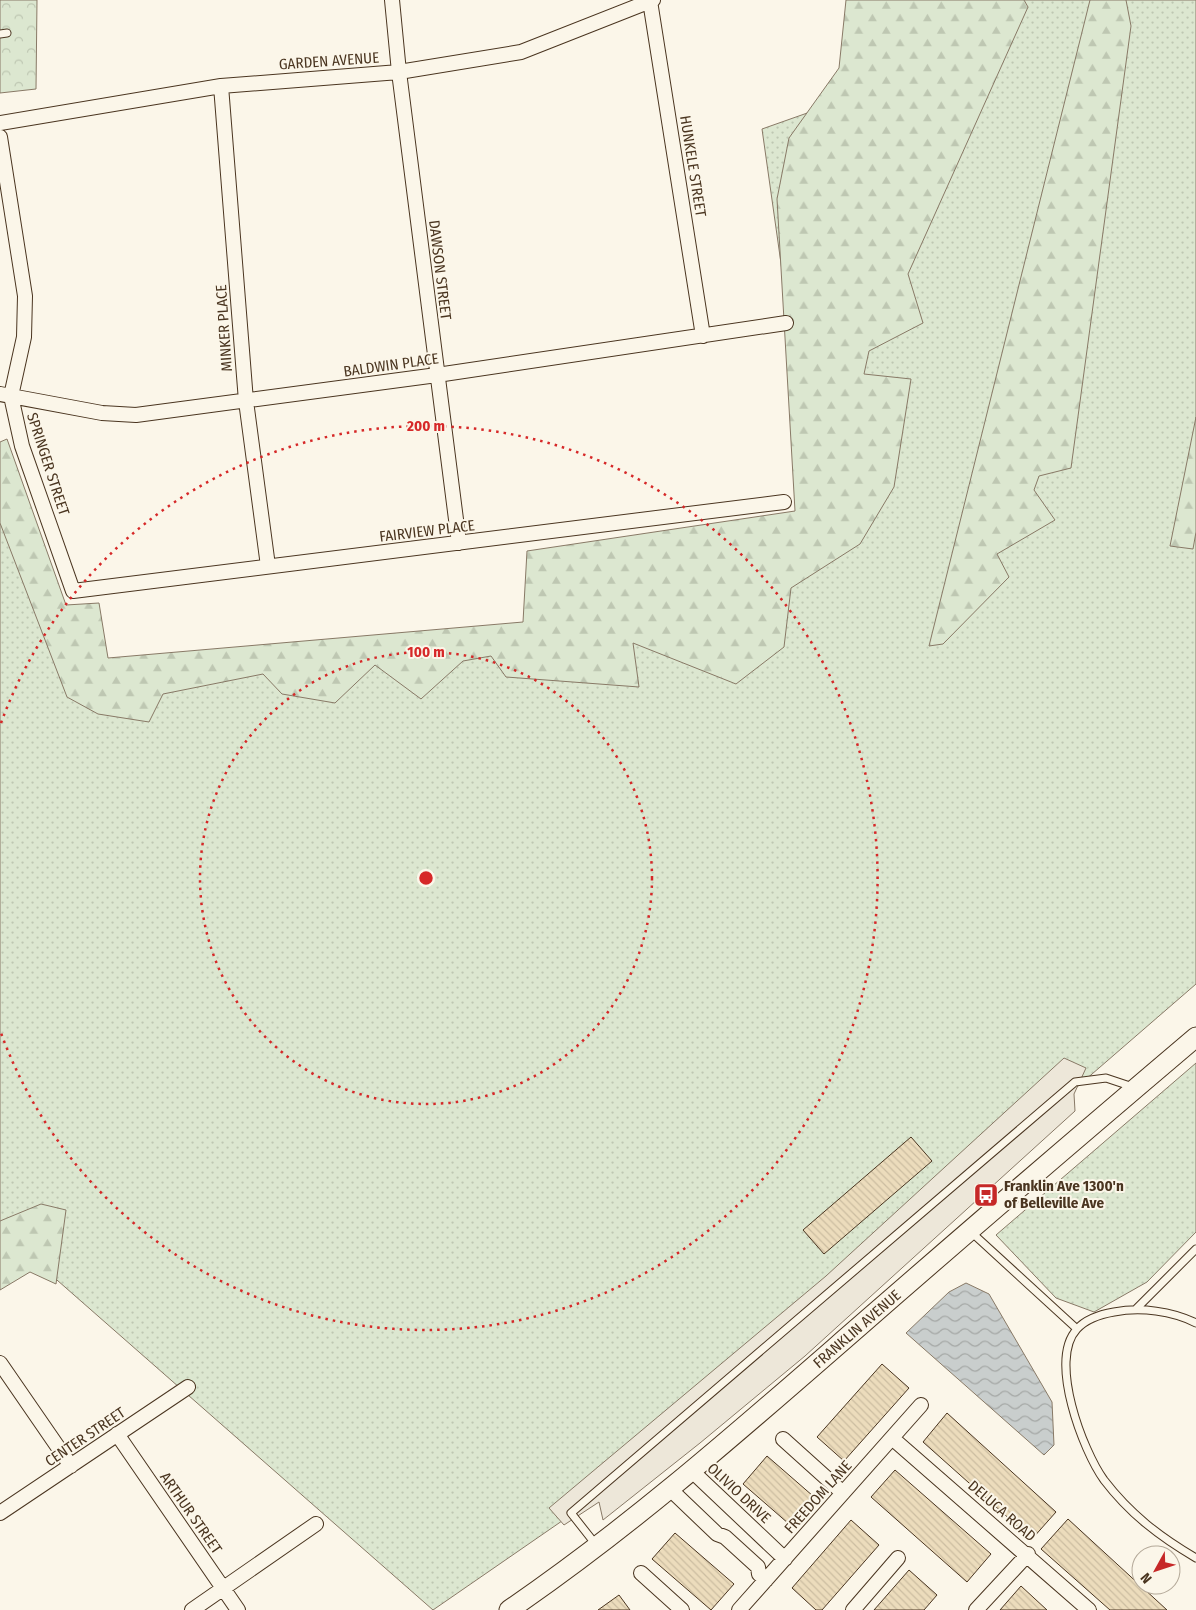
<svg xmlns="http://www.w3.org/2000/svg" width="1196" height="1610" viewBox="0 0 1196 1610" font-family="'Fira Sans Condensed',sans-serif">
	<defs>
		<pattern id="grass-dots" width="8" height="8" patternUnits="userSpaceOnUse" patternTransform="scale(1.25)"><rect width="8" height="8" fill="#dce7d0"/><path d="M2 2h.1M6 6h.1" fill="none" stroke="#bec7b2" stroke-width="1.8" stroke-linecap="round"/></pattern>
		<pattern id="forest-firs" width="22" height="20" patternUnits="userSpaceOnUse" patternTransform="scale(1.25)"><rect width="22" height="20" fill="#dce7d0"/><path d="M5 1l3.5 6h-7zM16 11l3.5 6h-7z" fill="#bec7b2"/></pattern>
		<pattern id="park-crowns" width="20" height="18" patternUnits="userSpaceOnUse" patternTransform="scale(1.25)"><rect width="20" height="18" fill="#dce7d0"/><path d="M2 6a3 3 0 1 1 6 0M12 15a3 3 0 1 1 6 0" fill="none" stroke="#bec7b2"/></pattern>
		<pattern id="water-waves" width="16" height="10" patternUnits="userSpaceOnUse" patternTransform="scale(1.25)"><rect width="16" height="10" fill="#c9cecd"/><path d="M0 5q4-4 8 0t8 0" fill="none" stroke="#a5a8a6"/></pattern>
		<pattern id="building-back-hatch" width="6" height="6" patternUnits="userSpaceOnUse" patternTransform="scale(1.25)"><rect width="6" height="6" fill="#ecdcbc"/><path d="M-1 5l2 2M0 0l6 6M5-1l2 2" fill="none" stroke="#ccbda1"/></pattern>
	</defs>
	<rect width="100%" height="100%" fill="#fbf6e9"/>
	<path fill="url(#grass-dots)" stroke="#887966" d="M852,0H1196V984L630,1474L433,1610L41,1266L0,1248V460L61,611L103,673L552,628L817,518L762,129L861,94Z
		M1196,1063V1232L1147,1282L1094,1312L1056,1298L996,1235Z"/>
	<path fill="url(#forest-firs)" stroke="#887966" d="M846,0H1024L1028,7L908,274L923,323L869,351L864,374L911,379L894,487L860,544L791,588L784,647L736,684L633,643L639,687L506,677L491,656L463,661L421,699L375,665L335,703L282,694L263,674L163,694L149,722L98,714L67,697L0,523V442L7,439L66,605L99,603L108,658L523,622L527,551L795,511L777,199L789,138L839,68Z
		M1090,0H1126L1131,26L1071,468L1039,476L1034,490L1055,520L997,554L1009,577L943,644L929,646Z
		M1196,417V532L1193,549L1170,546Z
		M41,1204L66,1210L56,1284L30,1272L0,1290V1221Z"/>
	<path fill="url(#park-crowns)" stroke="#887966" d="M0,0H37L36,89L0,93Z"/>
	<path fill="#ede7d9" stroke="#887966" d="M1064,1058L1086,1068L1074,1094L1075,1111L805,1356L700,1443L603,1520L599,1502L564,1525L549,1508L826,1276Z"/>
	<path fill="url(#water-waves)" stroke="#887966" d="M966,1283L989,1294L1052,1402L1054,1445L1044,1455L906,1333L949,1292Z"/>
	<path fill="url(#building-back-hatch)" stroke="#4a3520" d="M911,1137L932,1161L824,1254L803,1230Z
		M882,1364L909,1388L844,1461L817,1437Z
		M947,1413L1056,1512L1032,1539L923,1442Z
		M767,1456L813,1496L789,1524L743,1484Z
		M895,1470L991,1554L967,1582L871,1497Z
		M1068,1519L1167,1610H1110L1041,1549Z
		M851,1520L879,1545L822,1610H816L792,1588Z
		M675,1533L734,1584L711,1610L652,1559Z
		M909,1570L937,1595L924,1610H874Z
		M1021,1586L1047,1610H1000Z
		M619,1595L630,1610H598Z"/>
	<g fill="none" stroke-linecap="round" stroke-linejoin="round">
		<defs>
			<path id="service" d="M0,34L7,33
				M970,1231L1077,1329
				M1136,1309L1196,1249
				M1196,1323C1172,1311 1141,1307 1114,1312C1102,1314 1086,1319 1077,1329C1048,1360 1083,1451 1104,1480C1130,1514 1160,1537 1196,1558
				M597,1546L571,1513L1075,1082L1106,1078L1133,1087"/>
			<path id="minor" d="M392,0L399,72L459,543
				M650,1L703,336
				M221,86L246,401L268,566
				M0,123L221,86L399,72L521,52L653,0
				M0,137L25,296L24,337L11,396L22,446L73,591L784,502
				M0,394L102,413L136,415L437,375L786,323
				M0,1363L71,1466
				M117,1434L238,1610
				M892,1438L1089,1610
				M783,1439L843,1493
				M693,1472L785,1559
				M671,1490L717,1534L725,1537L758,1567L759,1574L766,1580
				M0,1513L188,1387
				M641,1573L682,1610
				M192,1610L316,1524
				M739,1610L921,1405
				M853,1610L898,1558
				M976,1610L1028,1554"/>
			<path id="secondary" d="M509,1610C636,1523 746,1425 862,1324C972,1228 1084,1132 1196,1037"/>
		</defs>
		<use href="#service" stroke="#4a3520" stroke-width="9"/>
		<use href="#minor" stroke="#4a3520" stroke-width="16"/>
		<use href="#secondary" stroke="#4a3520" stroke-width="21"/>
		<use href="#service" stroke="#fbf6e9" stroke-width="7"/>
		<use href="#minor" stroke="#fbf6e9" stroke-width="14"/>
		<use href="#secondary" stroke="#fbf6e9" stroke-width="19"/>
	</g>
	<g fill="none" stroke="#d62828" stroke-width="2.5" stroke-dasharray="2.5 5">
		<circle cx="426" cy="878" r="226"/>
		<path d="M1 723A452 452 0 1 1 1 1033"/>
	</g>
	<defs>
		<symbol id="bus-square" viewBox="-11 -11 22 22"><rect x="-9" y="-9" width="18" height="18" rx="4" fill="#c62828" stroke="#fbf6e9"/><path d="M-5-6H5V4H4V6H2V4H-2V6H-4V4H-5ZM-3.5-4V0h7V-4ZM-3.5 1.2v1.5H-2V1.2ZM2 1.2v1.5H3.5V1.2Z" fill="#fff"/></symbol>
	</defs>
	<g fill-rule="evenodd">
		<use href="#bus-square" x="972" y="1181" width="28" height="28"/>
	</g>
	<g text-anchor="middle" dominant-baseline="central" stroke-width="4" stroke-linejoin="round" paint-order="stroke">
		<g font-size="15" fill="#4a3520" stroke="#fbf6e9">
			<text transform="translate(329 61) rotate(-4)">GARDEN AVENUE</text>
			<text transform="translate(693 166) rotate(81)">HUNKELE STREET</text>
			<text transform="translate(440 270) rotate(83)">DAWSON STREET</text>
			<text transform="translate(224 328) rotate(-94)">MINKER PLACE</text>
			<text transform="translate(391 365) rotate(-8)">BALDWIN PLACE</text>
			<text transform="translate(48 464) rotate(72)">SPRINGER STREET</text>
			<text transform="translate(427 531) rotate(-7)">FAIRVIEW PLACE</text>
			<text transform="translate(857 1329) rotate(-41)">FRANKLIN AVENUE</text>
			<text transform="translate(85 1437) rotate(-34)">CENTER STREET</text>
			<text transform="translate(739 1493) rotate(43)">OLIVIO DRIVE</text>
			<text transform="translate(818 1497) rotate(-48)">FREEDOM LANE</text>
			<text transform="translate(1002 1511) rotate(41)">DELUCA ROAD</text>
			<text transform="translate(191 1513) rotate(55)">ARTHUR STREET</text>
		</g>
		<g font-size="15" font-weight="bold" fill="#4a3520" stroke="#fbf6e9" text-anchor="start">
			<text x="1004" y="1186">Franklin Ave 1300'n<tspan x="1004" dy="17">of Belleville Ave</tspan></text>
		</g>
	</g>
	<circle cx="426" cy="878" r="8" fill="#d62828" stroke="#fbf6e9" stroke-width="2.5"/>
	<g font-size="15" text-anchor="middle" font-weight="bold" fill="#d62828" stroke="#fbf6e9" stroke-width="4" stroke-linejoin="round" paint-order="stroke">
		<text x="426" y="431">200 m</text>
		<text x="426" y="657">100 m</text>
	</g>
	<g transform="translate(1156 1570) rotate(230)"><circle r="24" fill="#fbf6e9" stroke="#b4a999"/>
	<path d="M0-4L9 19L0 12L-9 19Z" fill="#c62828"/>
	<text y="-8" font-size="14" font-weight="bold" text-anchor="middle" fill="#4a3520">N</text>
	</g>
</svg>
